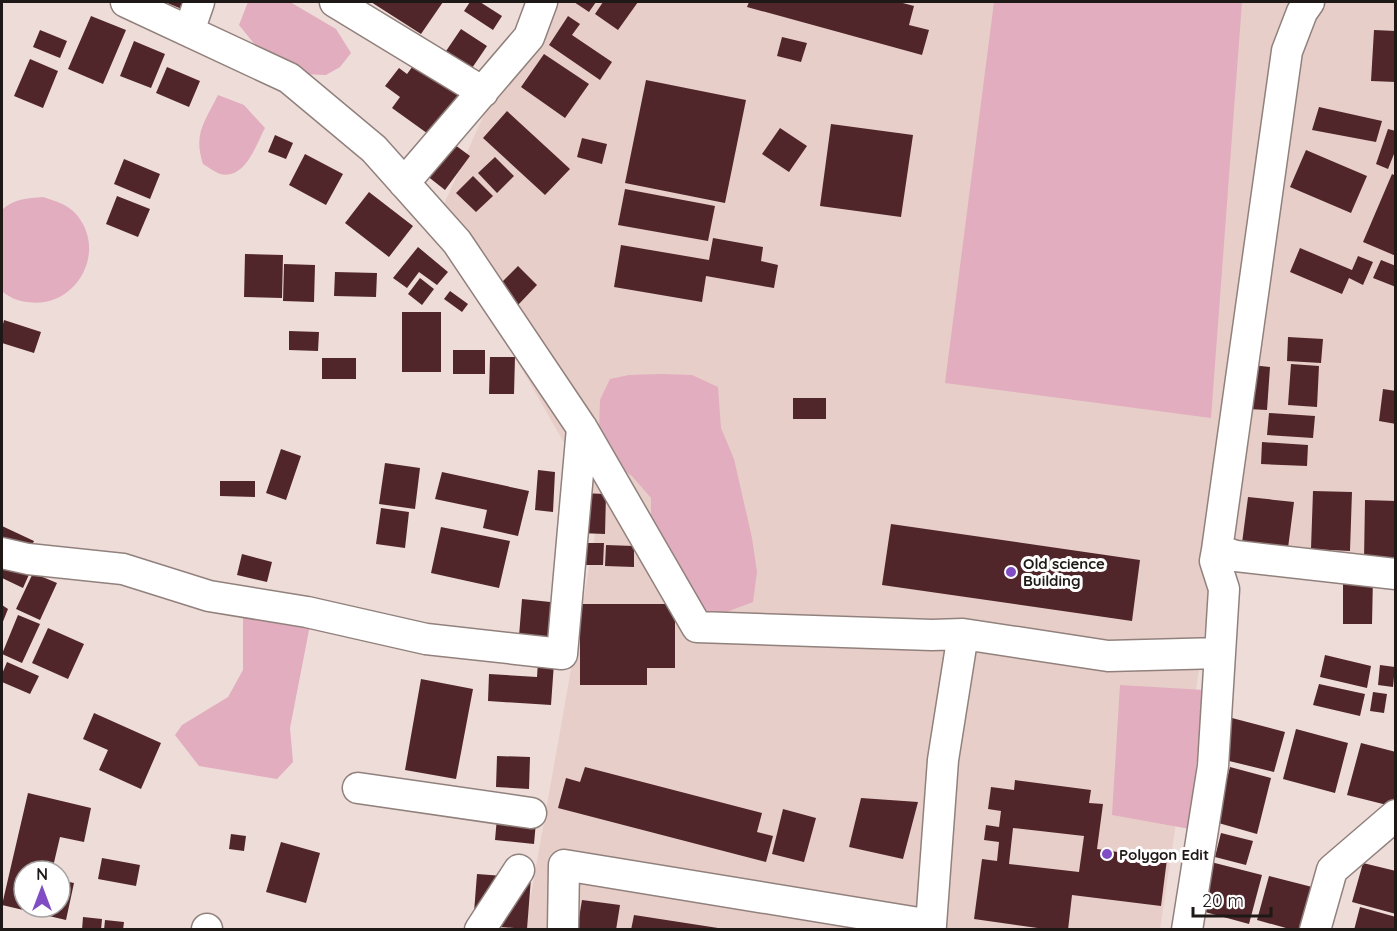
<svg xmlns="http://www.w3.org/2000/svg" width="1397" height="931" viewBox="0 0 1397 931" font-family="Quicksand,sans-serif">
	<rect width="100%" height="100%" fill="#eedcd8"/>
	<path fill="#e8cec8" d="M534,2H1395V573L1217,550L1160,929H525L600,506L437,220Z"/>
	<path fill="#e1adbf" d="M248,2H290L336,29L351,53L340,67L326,75L301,74L260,51L239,25Z
		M994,2H1242L1211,418L945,383Z
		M218,95L244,105L265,128C256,144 246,180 220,174C215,172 208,167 203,164C193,133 205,122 218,95Z
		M43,197C55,201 67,204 76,214C109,252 75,310 27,302C18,301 8,297 2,291V210C13,199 28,198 43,197Z
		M661,374L692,375L718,387L721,428L734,459L752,538L757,572L753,602L721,614H698L651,525V498L632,476L608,459L599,430L600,400L610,379L629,375Z
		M243,617H273L310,625L290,728L293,762L277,779L199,766L175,735L182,725L228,697L243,670Z
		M1120,685L1204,690L1190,829L1112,815Z"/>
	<path fill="#51262b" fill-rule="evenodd" d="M165,2H202L196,15Z
		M371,2H443L421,34Z
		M470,2H480L502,16L493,30L464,11Z
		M574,2H596L589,12Z
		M603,2H638L618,30L595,14Z
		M749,2H899L914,6L909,25L929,30L922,55L747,7Z
		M91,16L126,30L103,84L68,69Z
		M568,16L580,24L572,35L612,62L600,80L549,45Z
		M461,29L487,46L468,74L442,57Z
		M40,30L67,41L60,58L33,47Z
		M1374,30L1396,31V82L1371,81Z
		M782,37L807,43L801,62L777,56Z
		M134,41L165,54L151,88L120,76Z
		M544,54L589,84L565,118L521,87Z
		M421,55L466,88L431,136L392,108L400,97L385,86L399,68L407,74Z
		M30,59L58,71L43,108L14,96Z
		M167,67L200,81L189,107L156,93Z
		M646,80L746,100L725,203L625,183Z
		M1319,107L1382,121L1376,142L1312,130Z
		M507,111L570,169L545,195L483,138Z
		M831,124L913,135L901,217L820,206Z
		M780,128L807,146L789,172L762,154Z
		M1388,129L1396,131V149L1388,169L1376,164Z
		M275,135L293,143L286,159L268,152Z
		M582,138L607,144L602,164L577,157Z
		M451,142L470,156L445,190L426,175Z
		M1306,150L1367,176L1351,213L1290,187Z
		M305,154L343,174L326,205L289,185Z
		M495,157L514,176L497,193L478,173Z
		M124,159L160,174L150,199L114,184Z
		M1392,174L1396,176V256L1363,242Z
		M473,176L493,196L476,212L456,193Z
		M625,189L715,206L708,241L618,225Z
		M369,192L413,226L389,257L345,223Z
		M117,196L150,209L138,237L106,224Z
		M713,238L763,247L761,261L778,265L774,288L706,276L702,302L614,287L621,245L709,260Z
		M418,247L448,272L437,285L419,272L407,288L393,278Z
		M1300,248L1352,270L1358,256L1373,262L1363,285L1349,278L1342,294L1290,272Z
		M245,254L283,255L282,298L244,297Z
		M1381,260L1396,266V287L1373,278Z
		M284,264L315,265L314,302L283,301Z
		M518,266L537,285L518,305L498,286Z
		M335,272L377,273L376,297L334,296Z
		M420,278L434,289L422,305L408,294Z
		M450,291L468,304L462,312L444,299Z
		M402,312H441V372H402Z
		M4,320L41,332L34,353L2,343V328Z
		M289,331L319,332L318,351L289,350Z
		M1288,337L1323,339L1321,363L1287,361Z
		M453,350H485V374H453Z
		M490,357H515L514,394H489Z
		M322,358H356V379H322Z
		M1291,364L1319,366L1317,407L1288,405Z
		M1251,365L1270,367L1267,410L1248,409Z
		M1383,389L1396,391V424L1379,421Z
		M793,398H826V419H793Z
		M1269,413L1315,416L1313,438L1267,435Z
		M1262,442L1308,445L1307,466L1261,464Z
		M281,449L301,456L286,500L266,493Z
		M385,463L420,468L415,509L379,504Z
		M538,470L555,472L553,512L535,510Z
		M442,472L529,491L518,536L483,528L487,510L435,499Z
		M220,481H255V497L220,496Z
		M1313,491L1352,492L1350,551L1311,549Z
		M580,493L606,494L605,534L579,533Z
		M1248,497L1294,502L1288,548L1242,543Z
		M1365,500L1396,501V561L1364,560Z
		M381,508L409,512L405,548L376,544Z
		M891,524L1140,560L1132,621L882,585Z
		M2,526L34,541L26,558L2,546Z
		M441,527L510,541L499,588L431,573Z
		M576,543H604L603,565H576Z
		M606,545L634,546V567L605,566Z
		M242,554L272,562L267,582L237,575Z
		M2,566L31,570L23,588L2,578Z
		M33,573L57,583L40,620L16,609Z
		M1343,577H1373L1372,624H1343Z
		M522,599L560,603L557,640L519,636Z
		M580,604H675V668H647V685H580Z
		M2,605L8,609L2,624Z
		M18,615L40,624L22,663L2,654Z
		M48,628L84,644L68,679L32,663Z
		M1325,655L1371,666L1367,688L1320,677Z
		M7,662L39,676L30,694L2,682V674Z
		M538,662L554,663L551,705L488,701L489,674L537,677Z
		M1380,665L1395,667L1393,687L1378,685Z
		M421,679L473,689L456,779L405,770Z
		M1319,684L1365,694L1360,716L1313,705Z
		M1373,692L1387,694L1384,713L1370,711Z
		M94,713L161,743L141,789L99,770L108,750L83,739Z
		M1232,718L1285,732L1274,772L1221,759Z
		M1296,729L1348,743L1335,793L1283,779Z
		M1361,743L1396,752L1395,807L1347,795Z
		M497,756L530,757L529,789L496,787Z
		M585,767L762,813L757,832L773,836L766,862L558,808L566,778L580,782Z
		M1230,767L1271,778L1257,834L1215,822Z
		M1015,780L1091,790L1089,803L1103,804L1097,849L1167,859L1161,906L1072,895L1068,930H1052L974,919L982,859L997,861L999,842L984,840L986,825L999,827L1001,811L988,809L991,787L1014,790ZM1013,828L1084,836L1079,872L1009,864Z
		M28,793L91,808L84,842L60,837L52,871H24V907H60V880L74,883L66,920L2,905Z
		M499,795L538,799L534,844L495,840Z
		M861,798L918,802L903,859L849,847Z
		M783,809L816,818L804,862L772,854Z
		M1221,833L1253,841L1246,865L1215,857Z
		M231,834L246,836L244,851L229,849Z
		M281,842L320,853L306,903L266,892Z
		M102,858L140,865L136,886L98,879Z
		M1207,861L1262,875L1249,924L1194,909Z
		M1363,863L1396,871V914L1352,902Z
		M477,874L531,878L527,929L473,925Z
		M1269,876L1320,889L1309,930H1293L1257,920Z
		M582,900L620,905L616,930H577Z
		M1360,907L1396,917V930H1354Z
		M634,915L718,928V930H631Z
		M83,917L102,919L101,930H82Z
		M105,920L124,922L123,930H104Z"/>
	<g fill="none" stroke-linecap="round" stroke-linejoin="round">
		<defs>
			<path id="minor" d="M126,2L289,78L374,149L457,242L582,428L697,627L932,635L963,634L1108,656L1220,653
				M335,2L483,92
				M189,31L199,2
				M404,183L529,37L542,2
				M1217,550L1236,556L1396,574
				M2,553L28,559L123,569L209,596L307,612L426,639L562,654L582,428
				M358,788L531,813
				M207,930V929
				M480,930L519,870
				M563,930L564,865L931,925L943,760L963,634
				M1187,930L1213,766L1224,589L1215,561L1217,550L1287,51L1302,12L1309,2
				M1315,930L1332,870L1396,815"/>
		</defs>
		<use href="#minor" stroke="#91817d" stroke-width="33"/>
		<use href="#minor" stroke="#fff" stroke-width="30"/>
	</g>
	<g fill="#814dc5" stroke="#fff" stroke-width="2">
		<circle cx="1011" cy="572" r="6"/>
		<circle cx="1107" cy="854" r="6"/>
	</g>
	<g text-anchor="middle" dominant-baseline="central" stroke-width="6" stroke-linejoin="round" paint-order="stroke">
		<g font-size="15" font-weight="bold" fill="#1e1816" stroke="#fff" text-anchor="start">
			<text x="1023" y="563">Old science<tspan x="1023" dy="17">Building</tspan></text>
			<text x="1119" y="854">Polygon Edit</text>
		</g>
	</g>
	<rect width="1397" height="931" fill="none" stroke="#1e1816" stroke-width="6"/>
	<g transform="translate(42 889)"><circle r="28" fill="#ffffff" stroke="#a5a3a2" stroke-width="1.5"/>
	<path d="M0-4.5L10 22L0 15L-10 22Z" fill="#814dc5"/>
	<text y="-9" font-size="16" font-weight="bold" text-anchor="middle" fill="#1e1816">N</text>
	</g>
	<path d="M1193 907v9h78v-9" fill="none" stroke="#1e1816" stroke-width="3"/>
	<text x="1202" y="907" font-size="18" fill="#1e1816" stroke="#ffffff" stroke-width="4.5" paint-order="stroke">20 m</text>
</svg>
